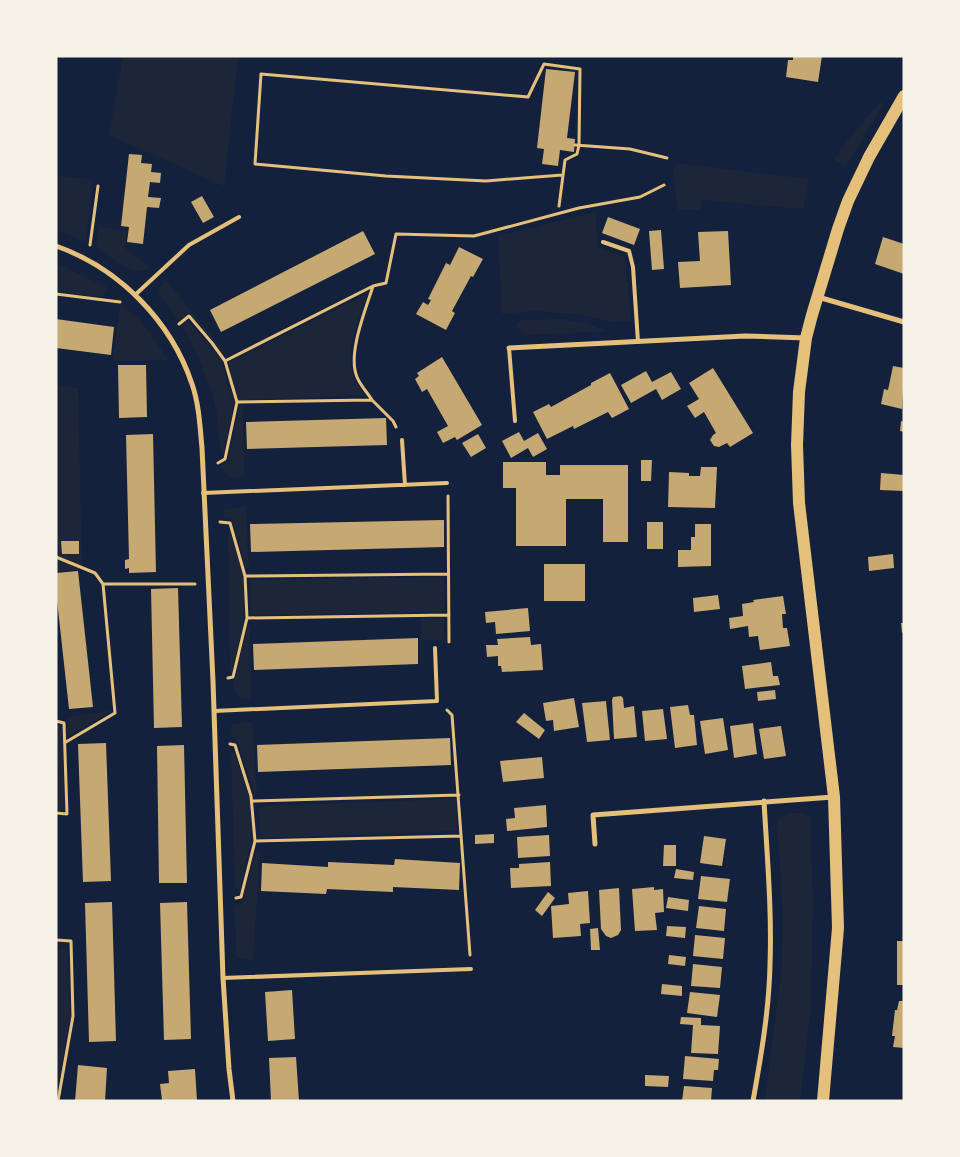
<svg xmlns="http://www.w3.org/2000/svg" width="960" height="1157" viewBox="0 0 960 1157" font-family="'PT Sans',sans-serif">
	<rect width="100%" height="100%" fill="#14213d"/>
	<path fill="#1d2539" d="M123,56H238L224,186L109,135Z
		M880,102L884,104L846,166L834,160L848,140Z
		M679,163L809,179L803,209L701,200L700,210H678L673,171L675,166Z
		M56,175L93,180L86,242L56,230Z
		M596,212L597,247L625,257L631,321L611,322L582,315L536,311L502,314L498,236Z
		M98,227L127,231L125,248L150,268C147,269 142,271 138,271C128,272 103,253 96,245Z
		M56,263L107,287L105,293L101,297L56,291Z
		M166,280L227,355L226,356L189,313L179,320L159,294L158,289Z
		M367,294C359,318 343,354 354,378C356,384 361,390 364,395L239,400L228,363Z
		M120,305C142,315 155,341 168,360L113,361Z
		M562,319L585,323L607,331L531,335L524,333L517,328V323L523,320Z
		M188,321L210,346L222,363L234,403L223,455C218,442 219,423 216,409C210,383 196,348 181,326Z
		M56,385L78,388L82,569L56,572Z
		M240,405H243L244,477C232,478 222,478 223,463L228,462Z
		M246,506L249,569H246L231,517H224V509Z
		M228,526L244,578V619L232,671L230,672Z
		M444,577V612L251,615V580Z
		M444,618V640H421V619Z
		M250,625L251,700L240,699L235,692L233,685L248,626Z
		M110,710V712L68,736L67,718Z
		M252,722L257,794L255,795L236,737H231L232,724Z
		M56,725L62,727L64,811L56,810Z
		M231,753H235L250,801L251,841L240,888H235Z
		M456,799L457,831L260,838L259,806Z
		M790,813H804L810,818L813,896L811,1005L800,1101H765L782,967L783,913L779,849L776,827L780,817Z
		M256,851H260L253,961L236,957L235,905H241Z
		M56,949H68L70,1016L56,1097Z"/>
	<path fill="#c6a872" d="M793,56H822L818,82L786,77L788,60H793Z
		M546,69L575,72L567,138L575,139L574,152L560,150L558,166L542,164L544,149L537,148Z
		M129,154L142,155L141,163L152,164L151,172L161,173L160,183L150,182L148,197L161,198L159,208L147,207L143,244L127,242L129,227L121,226Z
		M202,196L214,217L203,223L191,202Z
		M608,217L640,229L634,245L602,233Z
		M661,230L664,269L652,270L649,231Z
		M363,231L375,254L221,332L210,310Z
		M728,231L731,285L680,288L678,262L700,261L698,232Z
		M883,237L904,244V274L875,264Z
		M459,247L483,259L473,277L471,276L452,311L455,313L446,330L416,314L423,302L428,305L431,300L428,299L446,263L450,265Z
		M56,319L114,327L111,355L56,348Z
		M442,357L482,425L457,440L455,437L443,443L437,432L448,426L427,389L422,392L415,379L419,376L417,373Z
		M118,365H146L147,417L119,418Z
		M893,366L904,368L902,409L881,404L884,389L888,390Z
		M713,368L753,433L730,447L727,443L719,447L714,446L710,440L713,435L716,433L704,412L695,418L687,406L699,399L689,383Z
		M646,371L652,382L671,372L681,389L662,400L656,389L631,403L621,385Z
		M610,373L629,409L612,418L608,412L574,429L573,426L547,439L533,412L549,404L551,407L591,385V383Z
		M386,418L387,445L247,449L246,422Z
		M901,421L904,422V432L900,431Z
		M519,432L524,441L538,433L547,449L533,457L528,448L511,458L502,441Z
		M153,434L156,572L129,573V568L125,569V560L129,559L126,435Z
		M478,434L486,448L471,457L462,443Z
		M641,460H652L651,481H641Z
		M503,462H546V475H560V465H628V542H603V499H566V546H516V488H503Z
		M701,467H717L715,508L668,507L669,472L689,473V476H700Z
		M881,473L904,475V491L880,490Z
		M444,520V547L251,552L250,524Z
		M647,522H663V549H647Z
		M695,524H711V566L678,567V550H691V537H695Z
		M61,541H79V554H62Z
		M893,554L894,568L869,571L868,557Z
		M544,564H585V601H544Z
		M78,571L93,707L69,709L56,591V573Z
		M178,588L182,727L154,728L151,589Z
		M718,595L720,609L694,612L693,598Z
		M783,596L786,614H782L783,628H787L790,646L760,650L758,636L749,637L748,626L730,629L729,618L743,616L742,604L754,602L753,600Z
		M528,608L530,631L496,634L495,622L486,623L485,612Z
		M901,623H904V632L902,633Z
		M530,637L531,645L541,644L543,670L502,672L501,666H498V656L487,657L486,645H498L497,639Z
		M418,638V664L254,670L253,644Z
		M771,662L773,676H778L780,685L745,689L742,666Z
		M775,690L776,699L758,701L757,692Z
		M621,696L623,698L624,708L634,706L637,737L614,739L612,700L613,697Z
		M574,698L579,727L554,731L553,720L546,721L543,703Z
		M606,701L610,740L587,742L582,703Z
		M688,705L690,715H694L697,745L675,748L670,707Z
		M663,709L667,739L645,741L642,711Z
		M524,713L545,730L539,739L516,722Z
		M723,718L728,750L705,754L700,721Z
		M753,723L757,754L734,758L730,726Z
		M781,726L786,756L764,759L759,729Z
		M450,738L451,765L258,772L257,745Z
		M106,743L111,881L83,882L78,744Z
		M184,745L187,883H159L157,746Z
		M542,757L544,778L503,782L500,761Z
		M546,805L547,827L507,831L506,819L515,818L514,808Z
		M494,834V843L475,844V835Z
		M549,835L550,856L518,858L517,837Z
		M704,836L726,839L722,866L700,863Z
		M664,845H676V866H663Z
		M395,859L460,863L459,890L393,887V892L327,889L326,894L261,891L262,863L328,867V862L394,865Z
		M550,862L551,886L511,888L510,868H519V864Z
		M676,869L694,872L693,880L674,878Z
		M701,876L730,879L727,902L698,899Z
		M654,887V890L663,889L664,912L655,913L657,930L635,931L632,889Z
		M619,888L621,930L618,935L611,938L606,936L601,929L599,890Z
		M588,891L590,923L580,924L581,936L553,938L551,906L569,904L568,893Z
		M548,892L555,898L542,916L535,910Z
		M668,897L689,900L688,911L666,908Z
		M112,902L116,1041L89,1042L85,903Z
		M187,902L191,1039L164,1040L160,903Z
		M699,906L726,909L724,931L696,928Z
		M667,926L686,927L685,938L666,936Z
		M598,928L600,950H591L590,929Z
		M695,935L725,938L723,959L693,956Z
		M897,941H904V985H897Z
		M669,955L686,957L685,966L668,964Z
		M693,964L722,967L720,988L691,986Z
		M662,984L682,986V996L661,994Z
		M292,990L295,1039L268,1041L265,992Z
		M690,992L720,995L717,1017L687,1013Z
		M899,1001H904V1048L893,1047L895,1036H892L895,1010H897Z
		M681,1017L701,1018V1025L720,1026L718,1054L691,1053L693,1025L680,1024Z
		M685,1056L719,1059L718,1070H714L713,1081L683,1079Z
		M296,1057L299,1101H271L269,1058Z
		M78,1065L107,1068L105,1101H75Z
		M195,1069L197,1101L162,1100L160,1084L169,1083L168,1071Z
		M645,1075L669,1076L668,1087L645,1086Z
		M684,1086L712,1088L711,1101H682Z"/>
	<g fill="none" stroke-linecap="round" stroke-linejoin="round">
		<path stroke="#e5c07b" stroke-width="3" d="M575,145L630,149L667,158
			M559,206L565,160L577,154L579,145L580,69L544,64L528,97L261,74L255,164L386,176L486,181L562,175
			M90,245L98,186
			M373,286L386,283L396,234L474,236L579,208L640,197L664,185
			M56,294L120,302
			M179,324L189,316L212,343L225,361L237,402L225,459L218,463
			M225,361L373,286C366,309 347,354 357,377C360,385 367,392 372,400L237,402
			M372,400L393,421L396,427
			M448,496L449,642
			M220,522L230,523L245,576L247,618L233,677L228,678
			M56,557L95,573L103,584
			M245,576L448,574
			M247,618L449,615
			M447,710L452,715L470,955
			M56,721L64,723L67,814L56,813
			M66,742L115,713L103,584H195
			M230,744L235,745L251,796L255,841L241,897L236,898
			M253,801L459,795
			M255,841L461,836
			M56,940L71,941L73,1016L58,1101"/>
		<path stroke="#e5c07b" stroke-width="4" d="M603,242L629,251L633,267L638,342
			M135,295L189,245L239,217
			M509,348L515,421
			M402,440L405,485
			M203,493L447,483
			M214,711L437,701L435,648
			M223,978L471,969"/>
		<path stroke="#e5c07b" stroke-width="5" d="M56,246C119,268 171,321 192,384C199,404 200,427 202,448L213,681L223,978L229,1069L233,1101
			M818,297L904,322
			M509,348L745,336L806,338
			M595,844L593,815L833,797
			M753,1101C761,1056 769,1011 770,965C772,910 767,856 764,801"/>
		<path stroke="#e5c07b" stroke-width="12" d="M823,1101L838,928L834,797L799,503L797,445L799,392L806,338L812,315L838,229L848,201L869,157L904,96"/>
	</g>
	<rect width="960" height="1157" fill="none" stroke="#f6f1e7" stroke-width="115"/>
</svg>
